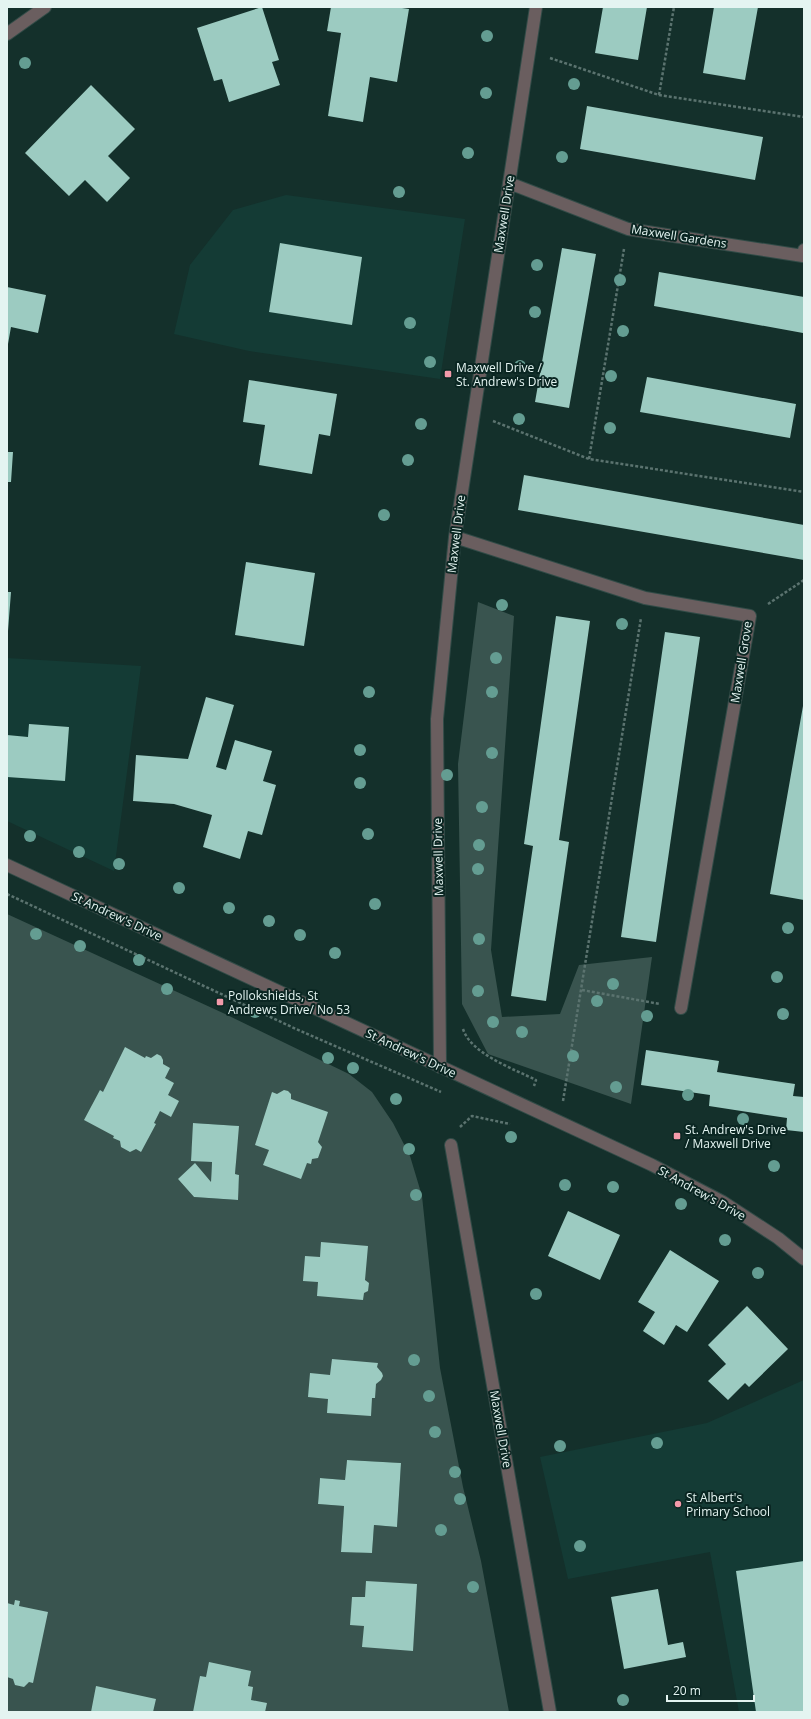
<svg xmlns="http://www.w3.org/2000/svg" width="811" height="1719" viewBox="0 0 811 1719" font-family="'Open Sans',sans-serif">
	<rect width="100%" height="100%" fill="#14302b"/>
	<path fill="#143b35" d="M286,195L465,219L440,379L249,351L174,334L190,265L233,210Z
		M7,658L141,666L114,871L7,821Z
		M804,1380V1712H739L710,1552L568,1579L540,1457L707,1423Z"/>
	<path fill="#39544f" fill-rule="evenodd" d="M478,602L514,616L491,950L502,1017L560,1014L579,965L652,957L631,1104L488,1054L462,1004L458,764Z
		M7,914L223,1013L349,1074L372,1092L393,1123L410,1156L422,1196L440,1368L463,1487L481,1561L509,1712H7ZM194,1123L238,1126L235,1174L239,1175L237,1200L194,1197L178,1179L211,1182L212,1162L191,1160ZM347,1460L401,1463L397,1527L374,1525L372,1553L341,1551L344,1506L318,1504L320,1478L345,1480Z"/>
	<path fill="#9ccbc1" d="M262,7L279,60L272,62L280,85L229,102L222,79L214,81L197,28Z
		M331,7H395L409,9L397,82L370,77L363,122L328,116L341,33L327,31Z
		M603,7H647L638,60L595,53Z
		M714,7H758L745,80L703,73Z
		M91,85L135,129L108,156L130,178L107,202L85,180L69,196L25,153Z
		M587,106L763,137L755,180L580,149Z
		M280,243L362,257L352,325L269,312Z
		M562,248L596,254L569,408L535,402Z
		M659,272L804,297L803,333L654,306Z
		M7,287L46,295L38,333L11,327L8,344Z
		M647,377L796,404L790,438L640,412Z
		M249,380L337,394L330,436L319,434L312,474L259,465L265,425L243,422Z
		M7,452H13L11,482H7Z
		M524,475L804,525V560L518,510Z
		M246,562L315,573L304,646L235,635Z
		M7,592H11L8,631H7Z
		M556,616L590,621L559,840L569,842L546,1001L511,996L533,846L524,844Z
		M665,632L700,637L656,942L621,937Z
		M206,697L234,705L216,767L226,770L235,740L272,751L263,781L276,785L262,835L248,831L240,859L203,847L212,815L174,804L133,801L136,755L188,759Z
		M803,706H804V900L770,894Z
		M29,724L69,727L65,781L7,777V735L28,737Z
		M125,1047L145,1058L146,1056L151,1058L157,1054L161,1056L163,1060V1064L170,1068L165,1078L174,1083L168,1095L179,1101L171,1117L160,1111L154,1123L156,1124L141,1152L136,1149L130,1152L121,1147L120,1141L113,1138L114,1136L84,1120L100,1090L103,1092Z
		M646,1050L719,1061L717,1072L795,1084L793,1096L804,1097V1132L786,1130L787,1118L709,1106L710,1095L641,1085Z
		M284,1090L288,1091L291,1094V1099L328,1112L318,1142L322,1147L318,1158L312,1159L311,1164L307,1163L301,1179L263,1165L269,1150L255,1145L272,1092L277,1094Z
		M193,1123L239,1126L235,1174L239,1175L238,1200L194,1197L178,1179L195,1163L211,1182L212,1162L191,1161Z
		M568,1211L620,1235L600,1280L548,1256Z
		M321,1242L368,1246L365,1280L369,1283L368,1291L364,1293L363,1300L317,1296L318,1282L303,1281L305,1256L320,1257Z
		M670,1250L719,1281L687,1332L676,1325L664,1345L643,1331L655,1312L638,1302Z
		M747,1306L788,1349L749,1387L745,1383L728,1400L708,1381L726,1364L708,1345Z
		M332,1359L378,1363L377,1367L382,1373L383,1376L381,1380L376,1384L375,1398H372L371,1416L327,1413L328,1399L308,1397L310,1373L330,1375Z
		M347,1460L401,1463L397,1527L374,1525L372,1553L341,1552L344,1506L318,1504L320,1478L345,1480Z
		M804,1561V1712H756L736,1571Z
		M366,1581L417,1584L413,1651L362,1647L364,1626L350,1625L352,1597H365Z
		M658,1589L668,1645L683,1642L686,1657L624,1669L611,1597Z
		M15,1600L20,1601L19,1606L48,1612L33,1683L29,1682L24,1687L15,1685L13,1679L7,1677V1603L14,1605Z
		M209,1662L251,1671L248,1686L253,1687L251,1700L267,1703L265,1712H193L200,1676L206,1677Z
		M96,1686L156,1699L153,1712H91Z"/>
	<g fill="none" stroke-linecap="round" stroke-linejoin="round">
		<defs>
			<path id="minor" d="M7,34L45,7
				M509,183L628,229L803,256L804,250
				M455,537L645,598L750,616L681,1008
				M7,865L652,1165L723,1202L778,1238L804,1259
				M440,1067L437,719L455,537L536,7
				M451,1145L550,1712"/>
		</defs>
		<use href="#minor" stroke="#314b47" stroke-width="14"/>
		<path stroke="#5b736f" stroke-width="2.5" stroke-dasharray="3 2" stroke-linecap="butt" d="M550,58L659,95L804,117
			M659,95L674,7
			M493,421L589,459L804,492
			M589,459L624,249
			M768,604L804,580
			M7,894L296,1029L441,1092
			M582,990L660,1004
			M463,1029C471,1054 514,1069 536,1080L534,1086
			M563,1101L641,618
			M460,1127L472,1116L510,1124"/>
		<use href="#minor" stroke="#6a5e5f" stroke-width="12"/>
	</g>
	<g fill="#649d92">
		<circle cx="487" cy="36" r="6"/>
		<circle cx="25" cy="63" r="6"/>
		<circle cx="574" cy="84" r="6"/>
		<circle cx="486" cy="93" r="6"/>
		<circle cx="468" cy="153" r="6"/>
		<circle cx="562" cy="157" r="6"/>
		<circle cx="399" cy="192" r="6"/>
		<circle cx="537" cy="265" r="6"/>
		<circle cx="620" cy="280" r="6"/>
		<circle cx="535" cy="312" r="6"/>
		<circle cx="410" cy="323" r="6"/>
		<circle cx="623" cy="331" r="6"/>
		<circle cx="430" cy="362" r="6"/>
		<circle cx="520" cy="366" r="6"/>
		<circle cx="611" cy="376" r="6"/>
		<circle cx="519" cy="419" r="6"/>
		<circle cx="421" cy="424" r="6"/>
		<circle cx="610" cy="428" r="6"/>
		<circle cx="408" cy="460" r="6"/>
		<circle cx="384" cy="515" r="6"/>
		<circle cx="502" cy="605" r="6"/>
		<circle cx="622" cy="624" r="6"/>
		<circle cx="496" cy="658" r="6"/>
		<circle cx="369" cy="692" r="6"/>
		<circle cx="492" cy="692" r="6"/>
		<circle cx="360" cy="750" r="6"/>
		<circle cx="492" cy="753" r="6"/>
		<circle cx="447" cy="775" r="6"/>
		<circle cx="360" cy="783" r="6"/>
		<circle cx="482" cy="807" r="6"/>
		<circle cx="368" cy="834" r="6"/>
		<circle cx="30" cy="836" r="6"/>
		<circle cx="479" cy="845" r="6"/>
		<circle cx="79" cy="852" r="6"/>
		<circle cx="119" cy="864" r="6"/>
		<circle cx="478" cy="869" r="6"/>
		<circle cx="179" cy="888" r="6"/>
		<circle cx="375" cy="904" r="6"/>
		<circle cx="229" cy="908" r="6"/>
		<circle cx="269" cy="921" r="6"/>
		<circle cx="788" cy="928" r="6"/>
		<circle cx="36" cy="934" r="6"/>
		<circle cx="300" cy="935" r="6"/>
		<circle cx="479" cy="939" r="6"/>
		<circle cx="80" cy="946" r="6"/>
		<circle cx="335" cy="953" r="6"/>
		<circle cx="139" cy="960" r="6"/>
		<circle cx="777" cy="977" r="6"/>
		<circle cx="613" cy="984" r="6"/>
		<circle cx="167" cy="989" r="6"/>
		<circle cx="478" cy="991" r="6"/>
		<circle cx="597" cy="1001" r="6"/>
		<circle cx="255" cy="1012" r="6"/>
		<circle cx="783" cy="1014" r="6"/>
		<circle cx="647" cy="1016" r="6"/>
		<circle cx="493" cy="1022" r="6"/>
		<circle cx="522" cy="1032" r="6"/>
		<circle cx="573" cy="1056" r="6"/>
		<circle cx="328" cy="1058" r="6"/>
		<circle cx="353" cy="1068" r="6"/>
		<circle cx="616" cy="1087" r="6"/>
		<circle cx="688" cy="1095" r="6"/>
		<circle cx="396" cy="1099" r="6"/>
		<circle cx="743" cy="1119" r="6"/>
		<circle cx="511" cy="1137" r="6"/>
		<circle cx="409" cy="1149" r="6"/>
		<circle cx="774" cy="1166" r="6"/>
		<circle cx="565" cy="1185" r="6"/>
		<circle cx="613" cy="1187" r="6"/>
		<circle cx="416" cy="1195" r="6"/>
		<circle cx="681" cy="1204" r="6"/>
		<circle cx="725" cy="1240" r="6"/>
		<circle cx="758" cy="1273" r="6"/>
		<circle cx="536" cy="1294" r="6"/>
		<circle cx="414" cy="1360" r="6"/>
		<circle cx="429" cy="1396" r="6"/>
		<circle cx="435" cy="1432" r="6"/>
		<circle cx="657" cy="1443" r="6"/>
		<circle cx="560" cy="1446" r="6"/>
		<circle cx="455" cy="1472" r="6"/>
		<circle cx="460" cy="1499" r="6"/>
		<circle cx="441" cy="1530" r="6"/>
		<circle cx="580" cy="1546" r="6"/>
		<circle cx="473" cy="1587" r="6"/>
		<circle cx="623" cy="1700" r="6"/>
	</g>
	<g fill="#f39aaa" stroke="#0a2622" stroke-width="1.5">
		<rect x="444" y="370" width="8" height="8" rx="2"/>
		<rect x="216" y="998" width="8" height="8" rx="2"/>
		<rect x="673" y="1132" width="8" height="8" rx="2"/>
		<circle cx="678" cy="1504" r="4"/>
	</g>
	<g text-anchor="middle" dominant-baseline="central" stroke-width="4" stroke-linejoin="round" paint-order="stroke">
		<g font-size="12" fill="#e4f4f1" stroke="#0a2622">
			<text transform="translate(504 214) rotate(-81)">Maxwell Drive</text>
			<text transform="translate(679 236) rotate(9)">Maxwell Gardens</text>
			<text transform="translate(456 534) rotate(-83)">Maxwell Drive</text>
			<text transform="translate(741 662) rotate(-81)">Maxwell Grove</text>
			<text transform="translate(438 857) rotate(-91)">Maxwell Drive</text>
			<text transform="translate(117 916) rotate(25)">St Andrew's Drive</text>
			<text transform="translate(411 1053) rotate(25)">St Andrew's Drive</text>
			<text transform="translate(702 1193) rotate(29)">St Andrew's Drive</text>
			<text transform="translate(501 1429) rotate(80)">Maxwell Drive</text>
		</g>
		<g font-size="12" fill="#e4f4f1" stroke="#0a2622" text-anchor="start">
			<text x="456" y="367">Maxwell Drive /<tspan x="456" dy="14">St. Andrew's Drive</tspan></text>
			<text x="228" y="995">Pollokshields, St<tspan x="228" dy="14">Andrews Drive/ No 53</tspan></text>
			<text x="685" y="1129">St. Andrew's Drive<tspan x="685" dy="14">/ Maxwell Drive</tspan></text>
			<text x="686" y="1497">St Albert's<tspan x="686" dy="14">Primary School</tspan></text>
		</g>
	</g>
	<rect width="811" height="1719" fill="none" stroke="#e4f4f1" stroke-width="16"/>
	<path d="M667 1695v6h87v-6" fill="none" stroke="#e4f4f1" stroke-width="2"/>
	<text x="673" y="1695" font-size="12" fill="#e4f4f1" stroke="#0a2622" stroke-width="3" paint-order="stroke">20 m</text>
</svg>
